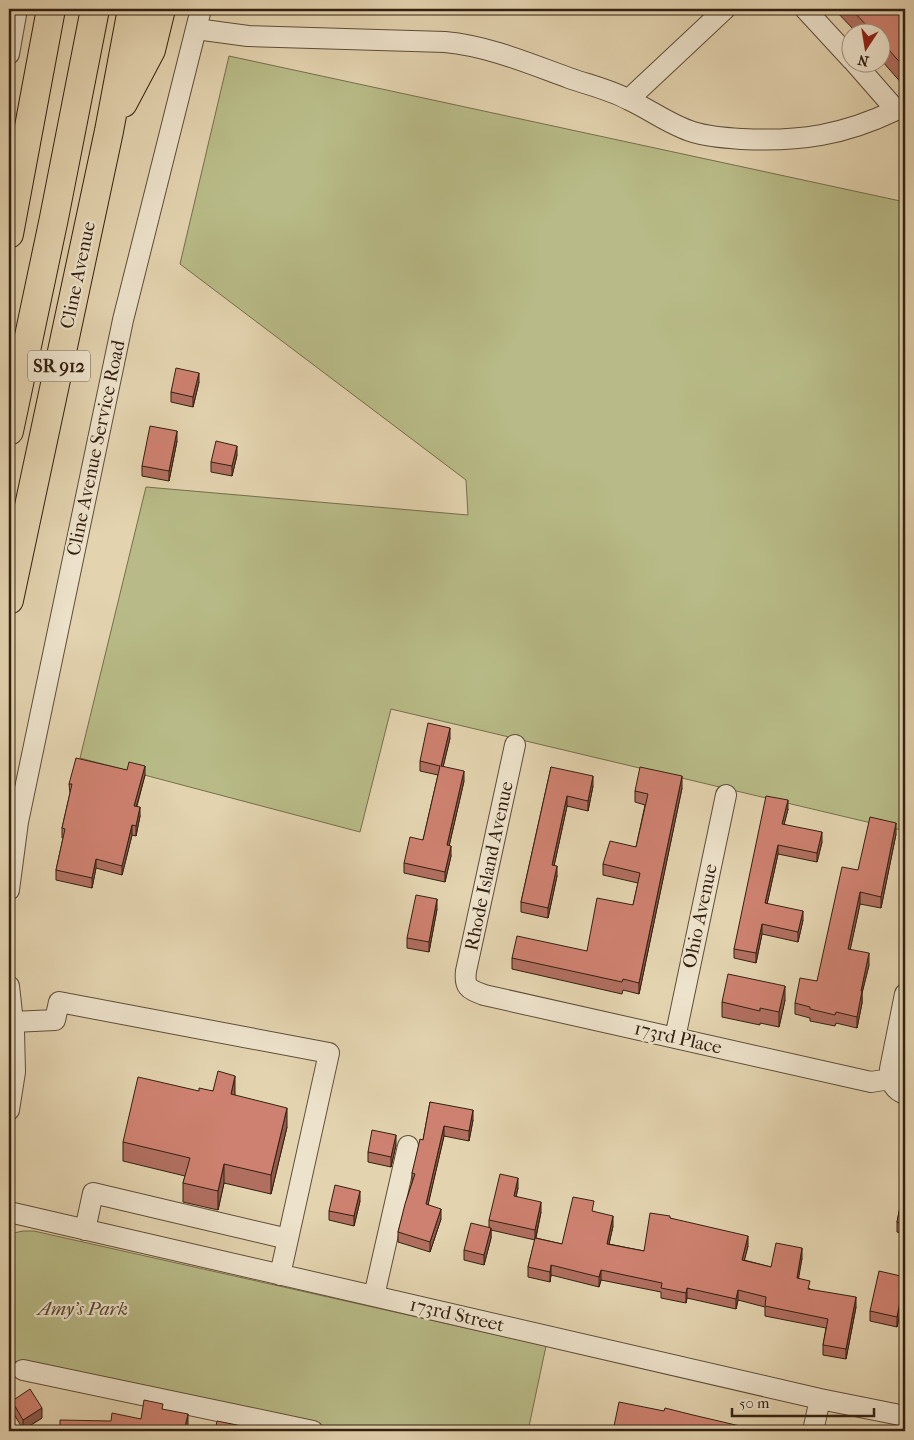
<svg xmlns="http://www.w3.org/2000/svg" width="914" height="1440" viewBox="0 0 914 1440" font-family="'IM FELL French Canon',serif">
	<rect width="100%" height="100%" fill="#e3d3af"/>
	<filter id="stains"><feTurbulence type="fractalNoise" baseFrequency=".004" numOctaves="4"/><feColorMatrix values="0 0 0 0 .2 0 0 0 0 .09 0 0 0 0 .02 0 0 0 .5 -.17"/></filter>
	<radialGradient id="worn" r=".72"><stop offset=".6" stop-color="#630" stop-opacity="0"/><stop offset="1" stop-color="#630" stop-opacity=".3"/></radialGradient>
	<path fill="#b8bb87" stroke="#766e4c" d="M229,56L905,202V831L391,709L360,832L80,758L146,487L468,515L466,480L180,264Z
		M23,1231H34L546,1346L528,1431H340L9,1360V1234Z"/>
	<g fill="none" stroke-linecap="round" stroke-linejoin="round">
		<defs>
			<path id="minor" d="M805,9L852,60
				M196,29L248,36L445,42C488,46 528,63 569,78C589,85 611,90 629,100C651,110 670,125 693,132C709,137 726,138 742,139C800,142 844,135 896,110L854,62
				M9,54L17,9
				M629,99L725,9
				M515,745L466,971C464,988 469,989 484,995L871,1082L890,1079
				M9,890L18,822L123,320L201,9
				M9,986L14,1031L15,1072L9,1110
				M905,994L890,1069C890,1081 893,1090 905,1094
				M13,1022L55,1020L59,1002L329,1053L280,1275
				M675,1038L726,795
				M9,1212L820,1399L905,1416
				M85,1230L93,1193L288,1239
				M374,1296L408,1146
				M23,1370L313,1431
				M813,1431L820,1399"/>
			<path id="highway" d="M123,103L151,50L161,9
				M9,234L51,9
				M9,431L54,218L95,9
				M9,600L109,131L132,9"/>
		</defs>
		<use href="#minor" stroke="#5f4d38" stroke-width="22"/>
		<use href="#highway" stroke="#332011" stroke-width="30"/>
		<use href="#minor" stroke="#ede2cb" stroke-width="20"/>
		<use href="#highway" stroke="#e3d3af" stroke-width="28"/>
	</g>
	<path fill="#b16f60" stroke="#332011" d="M834,9H905V85L904,86L882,61V32H856Z
		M199,382L193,407L171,402V392Z
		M177,441L169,481L142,476V466Z
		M237,455L232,476L211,472V462Z
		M450,738L443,766L464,781L449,846L451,856L445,882L404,873V863L423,840L438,775L420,771V761Z
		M551,767L593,786L588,811L567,806L554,866L557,876L548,918L521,912V902Z
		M145,775L137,806L140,816L136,836L132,835L122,875L96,868L92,888L56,880V870L63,838H62V828L70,793L69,784Z
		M682,788L639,994L623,990L622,994L512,969V958L587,951L633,905L638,883L603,875V864L636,847L645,805L635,802V791Z
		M788,809L784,824L822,842L817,862L778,854L767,904L803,920L798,942L762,934L756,963L734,958V949Z
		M896,834L881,908L860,904L850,949L869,965L862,993V1003L857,1028L836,1023L835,1026L810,1021V1018L795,1014V1003L817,981L858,870Z
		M437,909L429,952L407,948V938Z
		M785,1000L779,1027L760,1023V1025L722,1017V1002Z
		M199,1091H213L235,1095L287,1127L271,1194L224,1183L218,1210L183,1202V1183L185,1176L123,1161V1142Z
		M430,1102L473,1120L469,1141L444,1136L428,1204L441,1219L430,1252L398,1242V1232L412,1182V1173L423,1140Z
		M396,1145L391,1167L368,1162V1152Z
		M905,1172V1234L897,1232V1222L903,1192V1182Z
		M518,1188L516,1196L541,1212L536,1238L562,1244L594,1211L613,1226L609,1244L644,1251L670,1218L748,1246L744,1260L771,1267L802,1258L798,1278L810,1289L856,1307L846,1359L823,1355V1345L826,1328L765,1316V1307L738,1300L736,1309L687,1298L686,1303L661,1298V1292L601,1280L599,1287L551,1275L550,1282L528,1277V1267L535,1240L491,1230V1238L484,1265L464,1260V1250L489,1227V1220Z
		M360,1201L354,1226L329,1220V1211Z
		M905,1277V1290L897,1327L870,1321V1311Z
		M12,1401L42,1418L26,1428L23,1429L12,1411Z"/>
	<path fill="#905a4e" stroke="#332011" d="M905,66V85L904,86V67Z
		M199,373V382L193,407V397Z
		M177,431V441L169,481V471Z
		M237,446V455L232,476V466Z
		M450,728V738L441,776V766Z
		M145,766V775L134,815V806Z
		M464,771V781L447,855V845Z
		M593,776V786L588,811V801Z
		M682,776V788L639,994V983Z
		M567,796V806L552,875V865Z
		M788,800V809L782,833V824Z
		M140,807V816L136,836V826Z
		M896,823V834L881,908V897Z
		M132,825V835L122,875V866Z
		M822,832V842L817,862V853Z
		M778,845V854L765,913V903Z
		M451,846V856L445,882V872Z
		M96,859V868L92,888V878Z
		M557,866V876L548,918V908Z
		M860,892V904L848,960V949Z
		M437,899V909L429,952V942Z
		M803,911V920L798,942V932Z
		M762,924V934L756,963V953Z
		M869,953V965L862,993V1003L857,1028V1017L861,991Z
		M785,986V1000L779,1027V1012Z
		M235,1076V1095L231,1113V1094Z
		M287,1108V1127L271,1194V1175Z
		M473,1110V1120L469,1141V1131Z
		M444,1126V1136L426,1214V1204Z
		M396,1135V1145L391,1167V1157Z
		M224,1164V1183L218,1210V1191Z
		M518,1178V1188L514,1206V1196Z
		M360,1191V1201L354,1226V1216Z
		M541,1202V1212L535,1240V1230Z
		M441,1209V1219L430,1252V1242Z
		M613,1216V1226L607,1253V1244Z
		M491,1228V1238L484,1265V1255Z
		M748,1236V1246L742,1270V1260Z
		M802,1248V1258L797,1288V1278Z
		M551,1265V1275L550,1282V1272Z
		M601,1270V1280L599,1287V1277Z
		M905,1280V1290L897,1327V1317Z
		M687,1288V1298L686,1303V1293Z
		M738,1290V1300L736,1309V1299Z
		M856,1297V1307L846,1359V1349Z
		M42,1408V1418L23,1430V1420Z
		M188,1414V1424L186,1431H184Z"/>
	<path fill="#ce8170" stroke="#332011" d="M851,9H905V66L904,67L882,42V32H873Z
		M176,368L199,373L193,397L171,392Z
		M150,426L177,431L169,471L142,466Z
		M216,441L237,446L232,466L211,462Z
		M428,723L450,728L441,766L464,771L447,845L451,846L445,872L404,863L410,837L423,840L440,766L420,761Z
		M76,758L127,770L129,762L145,766L134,806L140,807L136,826L132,825L122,866L96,859L92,878L56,870L65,829L62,828L72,784H69Z
		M551,767L593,776L588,801L567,796L552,865L557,866L548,908L521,902Z
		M640,767L682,776L639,983L623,979L622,982L512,958L517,936L587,951L597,898L633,905L640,873L603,864L610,841L636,847L648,794L635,791Z
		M766,796L788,800L782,824L822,832L817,853L778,845L765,903L803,911L798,932L762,924L756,953L734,949Z
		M870,817L896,823L881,897L860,892L848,949L869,953L861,991H862L857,1017L836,1012L835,1015L810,1009V1007L795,1003L800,978L817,981L842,867L858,870Z
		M416,895L437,899L429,942L407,938Z
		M728,974L785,986L779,1012L760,1008V1011L722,1002Z
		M218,1071L235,1076L231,1094L287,1108L271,1175L224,1164L218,1191L183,1183L190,1158L123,1142L138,1077L199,1091V1088L213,1091Z
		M430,1102L473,1110L469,1131L444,1126L426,1204L441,1209L430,1242L398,1232L405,1204L415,1174L412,1173L420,1139L423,1140Z
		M372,1130L396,1135L391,1157L368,1152Z
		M905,1172V1224L897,1222L905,1183L903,1182Z
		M500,1174L518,1178L514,1196L541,1202L535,1230L489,1220Z
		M335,1185L360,1191L354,1216L329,1211Z
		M573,1197L594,1201L592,1211L613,1216L607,1244L644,1251L650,1213L670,1216V1218L748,1236L742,1260L771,1267L776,1243L802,1248L797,1278L810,1281L808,1289L856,1297L846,1349L823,1345L828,1319L765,1306L766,1297L738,1290L736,1299L687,1288L686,1293L661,1288L662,1283L601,1270L599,1277L551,1265L550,1272L528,1267L535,1238L562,1244Z
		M471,1223L491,1228L484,1255L464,1250Z
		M879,1271L905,1277L897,1317L870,1311Z
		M30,1389L42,1408L23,1420L12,1401Z
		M144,1400L163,1404L162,1409L188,1414L184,1431H60V1420L111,1421L112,1413L141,1419Z
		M619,1402L664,1411L665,1408L693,1415L740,1426L739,1429L748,1431H613Z
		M217,1421L247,1427V1428L262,1431H215Z
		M25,1427L28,1431H19Z"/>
	<g text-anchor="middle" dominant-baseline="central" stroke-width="4.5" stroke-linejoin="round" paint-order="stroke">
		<rect fill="#ede2cb" stroke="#6b5a49" stroke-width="1" x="28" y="350.5" width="62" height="31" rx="4"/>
		<g font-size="18" font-weight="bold" fill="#332011">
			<text x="59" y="366">SR 912</text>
		</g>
		<g font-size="19" fill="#332011" stroke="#ede2cb">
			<text transform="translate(78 275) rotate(-78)">Cline Avenue</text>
			<text transform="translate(96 448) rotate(-78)">Cline Avenue Service Road</text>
			<text transform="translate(489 866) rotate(-78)">Rhode Island Avenue</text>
			<text transform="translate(700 916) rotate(-78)">Ohio Avenue</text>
			<text transform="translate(678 1038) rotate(13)">173rd Place</text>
			<text transform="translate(457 1315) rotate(13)">173rd Street</text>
		</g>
		<g font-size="19" font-style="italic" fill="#54472e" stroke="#ede2cb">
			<text x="83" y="1309">Amy's Park</text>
		</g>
	</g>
	<rect width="914" height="1440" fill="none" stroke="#e3d3af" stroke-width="30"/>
	<rect x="10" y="10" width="894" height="1420" fill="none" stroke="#332011" stroke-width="2.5"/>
	<rect x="15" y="15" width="884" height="1410" fill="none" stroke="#332011"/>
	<g transform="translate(866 48) rotate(192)"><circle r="24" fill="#ede2cb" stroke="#a39481"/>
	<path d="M0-4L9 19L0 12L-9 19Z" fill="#8f2418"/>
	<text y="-8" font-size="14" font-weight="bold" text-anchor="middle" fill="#332011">N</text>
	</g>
	<path d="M732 1408v8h142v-8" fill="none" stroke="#332011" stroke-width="2.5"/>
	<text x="739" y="1408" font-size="15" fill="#332011" stroke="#ede2cb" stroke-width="4" paint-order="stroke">50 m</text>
	<rect width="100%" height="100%" filter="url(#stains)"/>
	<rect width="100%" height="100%" fill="url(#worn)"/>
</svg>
